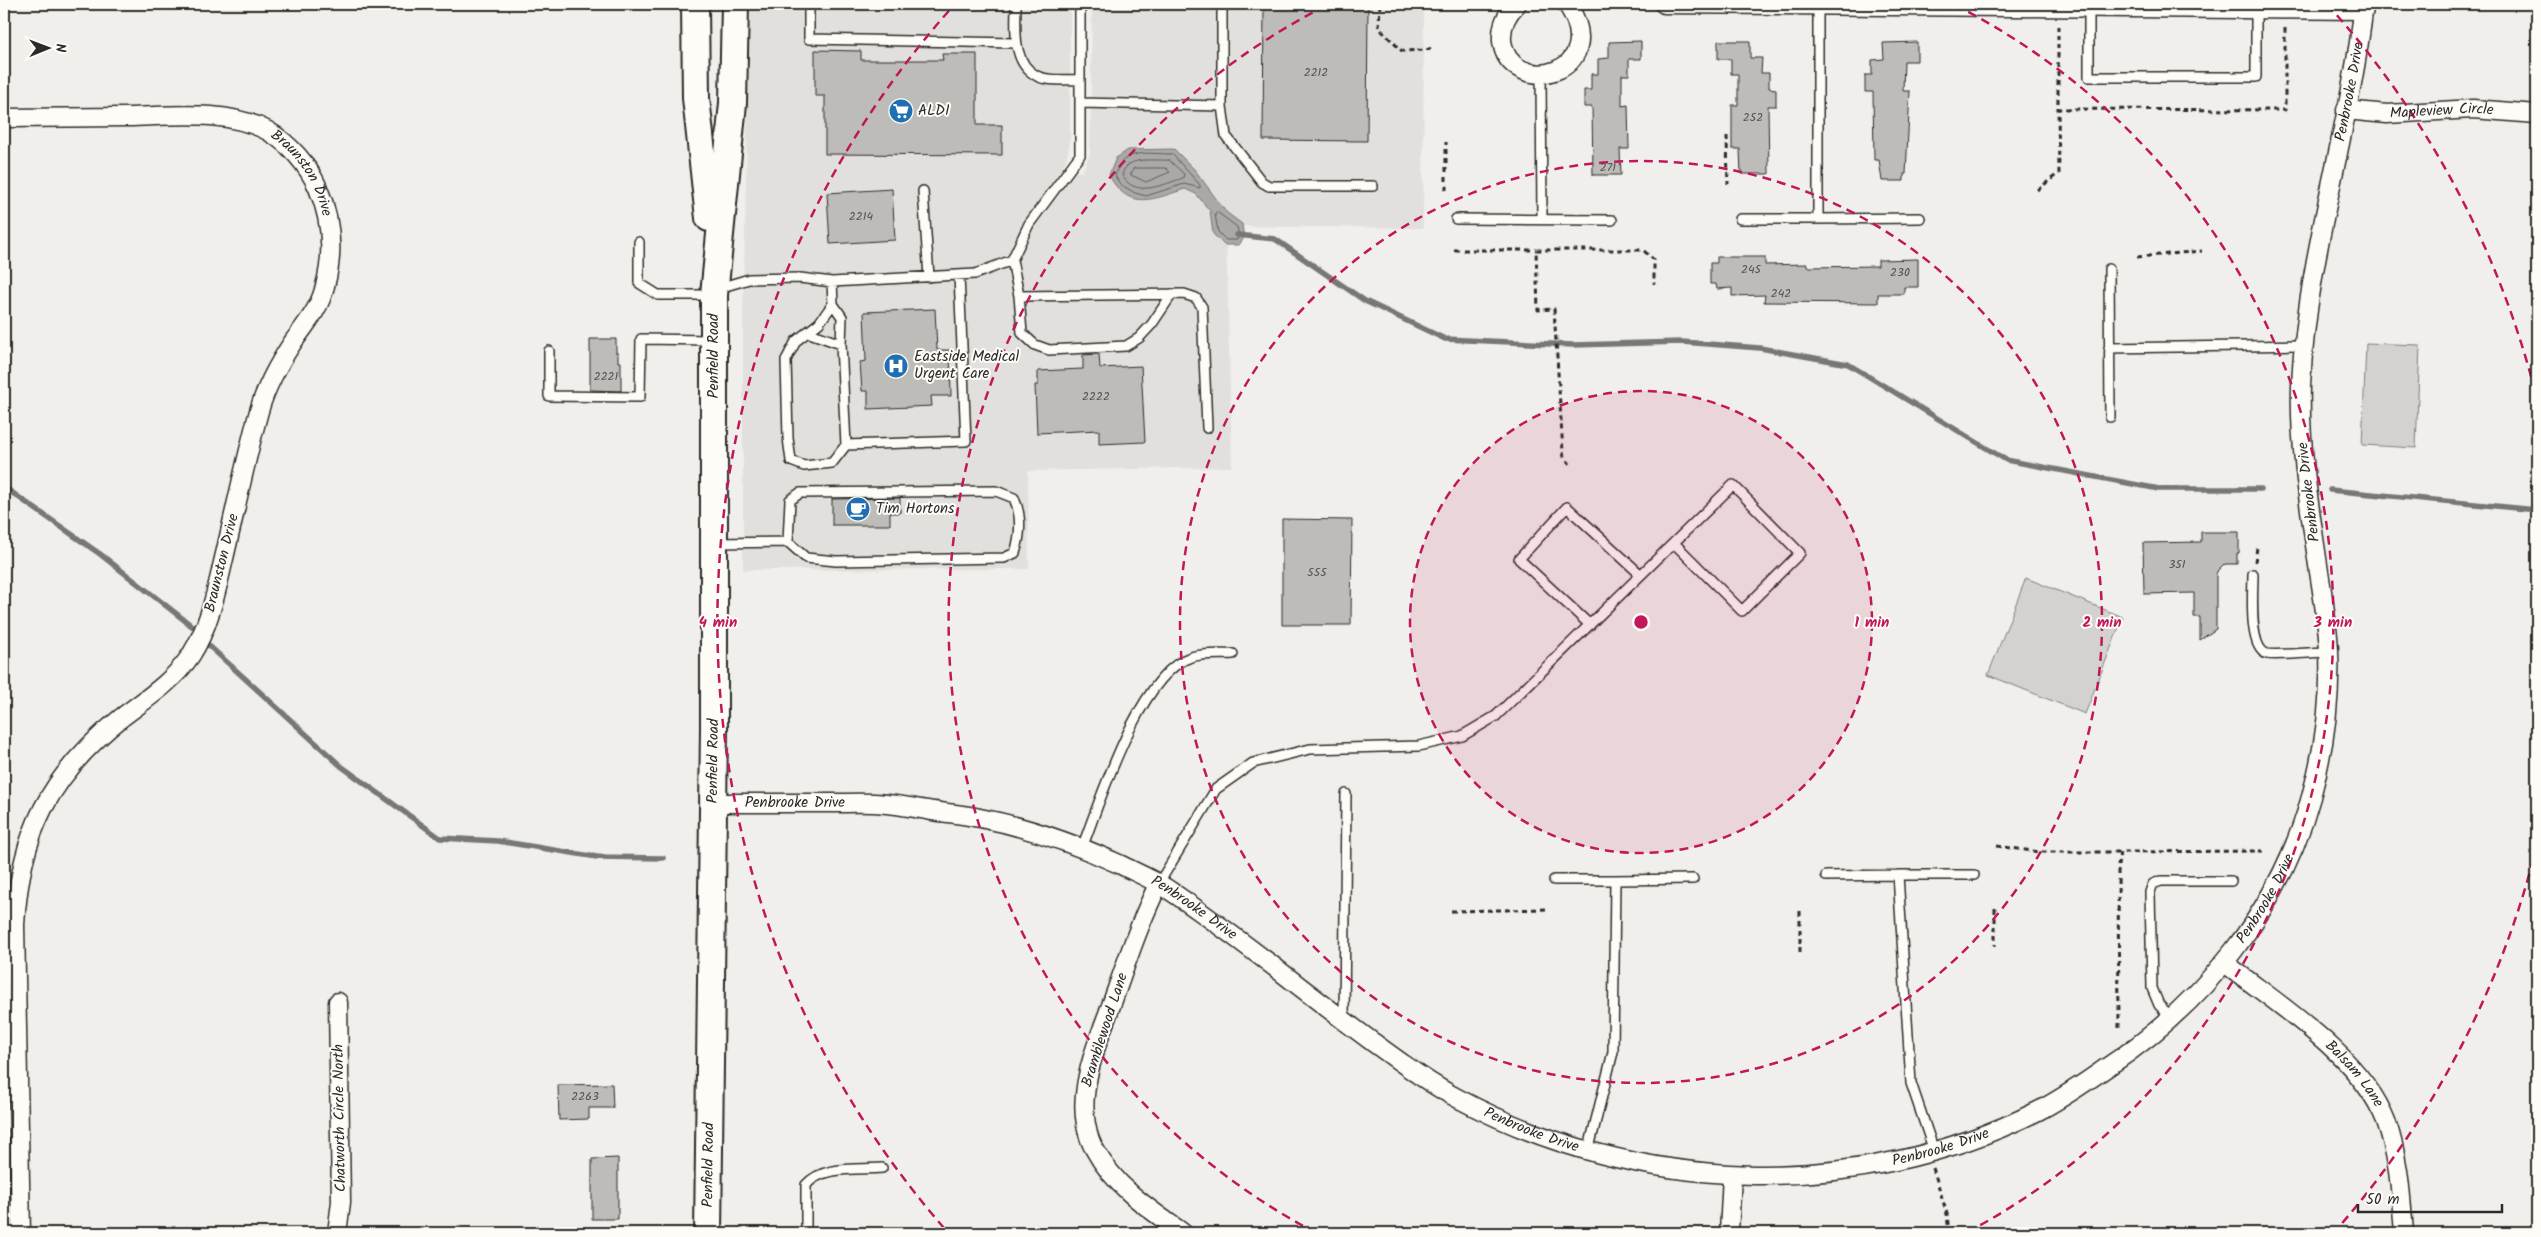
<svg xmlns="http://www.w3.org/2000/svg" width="2541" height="1237" viewBox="0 0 2541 1237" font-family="Kalam,sans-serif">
	<rect width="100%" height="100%" fill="#f0efeb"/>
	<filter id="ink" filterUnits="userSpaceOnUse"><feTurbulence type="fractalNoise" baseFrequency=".02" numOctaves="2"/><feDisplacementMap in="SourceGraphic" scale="10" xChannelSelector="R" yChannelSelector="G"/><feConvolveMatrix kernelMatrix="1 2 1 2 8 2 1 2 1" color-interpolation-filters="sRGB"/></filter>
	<g filter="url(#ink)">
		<path fill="#e1e0dc" d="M750,4H1070V142L1066,160L1060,171L1082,172L1090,154L1092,4H1424L1423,228L1226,226L1232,467L1028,471L1029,569L743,570V317Z"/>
		<path fill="#d3d2cf" stroke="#7f7e7d" d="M2366,343L2420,345L2416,448L2362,445Z
			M2026,578L2123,617L2085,714L1988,675Z"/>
		<path fill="#aaa9a7" stroke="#777775" d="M1174,149L1195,170L1226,212L1242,224L1244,238L1239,245H1224L1213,234L1210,211L1196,194L1185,189C1154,199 1128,212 1109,175L1116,158L1128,150Z"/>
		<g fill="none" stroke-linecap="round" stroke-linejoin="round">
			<path stroke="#5e5d5d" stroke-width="1" d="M1172,154L1200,185V188L1184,184L1146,196L1135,193L1120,184L1115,176C1121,147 1149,154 1172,154Z
				M1169,160L1184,174L1183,178C1165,184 1134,199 1122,175C1127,155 1152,161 1169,160Z
				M1134,168H1166L1170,172L1146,182L1131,175Z
				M1217,212L1237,227L1239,236L1237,240H1226L1218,232L1215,214Z"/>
			<path stroke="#777775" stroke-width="5.5" d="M1237,235L1275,239L1365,301L1445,339L1573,345L1682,342L1760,348L1848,364L2006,460L2159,489H2260
				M4,487L100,554L192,626
				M2330,490L2537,510
				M207,644L341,766L440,838L498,841L597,857L663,858"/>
		</g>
		<path fill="#bdbcb8" stroke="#2b2b2b" d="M1264,4H1368L1367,141L1263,140Z
			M1641,41V59H1629V75H1622V106L1628,105L1629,149H1620L1621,175H1593L1592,107H1584V90H1591V74H1598V59L1609,58V42Z
			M1718,41H1750V58H1762L1761,73H1769V88L1776,89V106H1768L1769,174H1741L1740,149H1732V105H1738V74H1731V59H1718Z
			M1917,42V61H1904L1903,91H1910L1906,174H1904V181H1882L1879,160H1874L1873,92H1865V75H1872V60L1884,59L1883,43Z
			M815,50L861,51V60H943L942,54H977V125H1002V155L825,154V96H815Z
			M892,189L895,240L830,244L827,193Z
			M1717,257H1765V265L1807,264V267L1878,266V260L1918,259V287H1904V294H1878V303L1764,302L1765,295L1732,296V288L1717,289L1716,284H1710V263H1717Z
			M935,309L937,350H950L951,396H931L932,406L868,409V391H862L860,362L866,361L864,312Z
			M590,339H616V353H618V362H621V391L590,390Z
			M1099,354L1100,368L1141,366L1145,442L1099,444V430L1037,433L1035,385H1038V371L1083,369V355Z
			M900,498V513H890V525H832V499Z
			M1282,519L1352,520L1351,625H1282Z
			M2201,532H2239V553H2237V564H2225L2216,573V629L2200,640V617H2194V593L2144,594L2143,543L2201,542Z
			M612,1084L613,1108H589V1119L559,1120L558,1085Z
			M618,1158V1219H592V1159Z"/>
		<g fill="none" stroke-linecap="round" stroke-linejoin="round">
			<defs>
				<path id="lane" d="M809,4V39L1015,43
					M1016,4C1016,27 1011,63 1037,76C1048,82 1067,79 1080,80
					M1222,4V106L1226,136L1262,182L1269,186H1373
					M2089,8V77H2256V9
					M1541,74L1542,219
					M1080,103L1222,106
					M923,191L929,277
					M1456,219L1612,220
					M1740,219H1818V5
					M1818,219L1920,218
					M639,242V283L658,295H712
					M1012,260L1019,296L1184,294L1196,298L1202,307L1207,428
					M2109,269L2110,417
					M832,282L833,304L842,317L841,344L846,445L832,463L804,466L791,461L788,438L786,360L796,341L819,323L833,304
					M719,288L749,279L800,278L832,282L975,274L1012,260L1029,224L1080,155V4
					M1019,296L1022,333L1035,345L1049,350L1126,346L1139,338L1152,324L1172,294
					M807,332L841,344
					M2109,348L2304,345
					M549,351V396L640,397L641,339L711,340
					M846,445L966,441L959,275
					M717,543L788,542L806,558L836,561L1004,558L1015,553C1021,534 1022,516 1014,498L996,491L800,493L790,500L788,542
					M2253,574C2253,592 2248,648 2267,654C2276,656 2317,652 2329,652
					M1590,625L1519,559L1567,507L1641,575
					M1082,848C1100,801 1140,673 1191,657C1204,653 1220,655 1233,654
					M1826,876L1898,875
					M1554,880H1615
					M1159,883L1216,789L1253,763L1310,749L1419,746L1462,736L1496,716L1733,485L1800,553L1742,611L1674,543
					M2172,1018L2159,1005L2152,988L2150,892L2153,884L2161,881H2231
					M1344,1021L1346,794
					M1934,1151L1911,1083L1898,875H1974
					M1588,1152L1613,1052L1615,880L1693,879
					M806,1233V1185C823,1165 857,1170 882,1168"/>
				<g id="street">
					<path d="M1517,4C1506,14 1501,26 1502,41C1509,99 1614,75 1567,4"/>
					<path d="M1664,4L2364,10"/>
					<path id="s1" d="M2346,110L2387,114L2473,109L2537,114"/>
					<path id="s2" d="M4,118C45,118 87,117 128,117C172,116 227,109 268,131C290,144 308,165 318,188C331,219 334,253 325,286C320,308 306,324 293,342C279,363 266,386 259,411C246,458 236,507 225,554C217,588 210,625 191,655C173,682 146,699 121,718C49,776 20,833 15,925L21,1233"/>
					<path id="s3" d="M713,803C753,803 794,803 834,803C851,803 870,802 887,804C900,805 914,808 927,810C944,813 962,814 980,818C1028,827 1075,844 1119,864C1135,872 1152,879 1166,888C1237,935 1302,990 1370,1040C1399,1061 1428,1083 1459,1099C1638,1194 1856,1202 2038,1111C2062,1099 2084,1083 2106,1068C2203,1004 2280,910 2311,797C2324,750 2331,700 2329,651C2328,625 2323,598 2319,572C2310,510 2299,448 2301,386C2306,256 2350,132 2364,4"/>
					<path d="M1159,883C1140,921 1127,961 1113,1000C1102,1031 1088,1062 1085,1095C1083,1112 1086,1136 1095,1150C1115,1187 1149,1209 1183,1233"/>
					<path id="s4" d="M2225,963C2278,1005 2361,1056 2386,1121C2399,1157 2401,1196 2404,1233"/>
					<path d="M337,1233L341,1202L338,1002"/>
					<path d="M1729,1233L1732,1175"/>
				</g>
				<g id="secondary">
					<path d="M695,4L696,98L709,218"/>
					<path id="s5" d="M708,1233L714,727V295L733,103L735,4"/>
				</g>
			</defs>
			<use href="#lane" stroke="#2b2b2b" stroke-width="12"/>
			<use href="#street" stroke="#2b2b2b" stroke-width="21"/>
			<use href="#secondary" stroke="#2b2b2b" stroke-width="30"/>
			<path stroke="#2b2b2b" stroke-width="3" stroke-dasharray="5 4" stroke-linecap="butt" d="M1380,4L1379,28L1402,51L1426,50L1434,47
				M2058,26V109
				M1727,136L1728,184
				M1446,190V142
				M2037,190L2059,173L2058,109L2285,110V28
				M1454,250H1536
				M2137,257L2202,251
				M1570,464L1564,457L1563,452L1554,309L1538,310L1536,250H1643L1654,260V284
				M2255,562L2257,547
				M1997,846L2039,852H2120
				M1995,908V946
				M1451,911L1550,909
				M1800,952V908
				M2119,1028L2118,866L2120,852L2263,851
				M1933,1168L1947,1214L1949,1233"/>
			<use href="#lane" stroke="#fdfcf7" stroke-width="9"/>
			<use href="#street" stroke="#fdfcf7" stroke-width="18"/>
			<use href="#secondary" stroke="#fdfcf7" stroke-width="26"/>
		</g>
	</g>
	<circle cx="1641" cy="622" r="231" fill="#c2185b" fill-opacity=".12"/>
	<g fill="none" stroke="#c2185b" stroke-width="2.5" stroke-dasharray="9 6">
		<circle cx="1641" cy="622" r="231"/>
		<circle cx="1641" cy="622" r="461"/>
		<path d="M1316 1233A692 692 0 0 1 1327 5M1955 5A692 692 0 0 1 1966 1233"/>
		<path d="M2537 845A923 923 0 0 1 2338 1228M944 1228A923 923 0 0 1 955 4M2327 4A923 923 0 0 1 2537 399"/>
	</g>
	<defs>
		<symbol id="supermarket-disc" viewBox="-11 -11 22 22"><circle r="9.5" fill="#1f6fb2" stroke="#fdfcf7"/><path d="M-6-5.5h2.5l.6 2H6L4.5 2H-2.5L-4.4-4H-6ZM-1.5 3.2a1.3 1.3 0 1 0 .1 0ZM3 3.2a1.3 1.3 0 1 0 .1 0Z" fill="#fff"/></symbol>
		<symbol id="hospital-disc" viewBox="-11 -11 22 22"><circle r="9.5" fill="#1f6fb2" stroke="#fdfcf7"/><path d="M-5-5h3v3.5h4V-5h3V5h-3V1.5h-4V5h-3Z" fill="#fff"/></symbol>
		<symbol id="cafe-disc" viewBox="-11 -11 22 22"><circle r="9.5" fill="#1f6fb2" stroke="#fdfcf7"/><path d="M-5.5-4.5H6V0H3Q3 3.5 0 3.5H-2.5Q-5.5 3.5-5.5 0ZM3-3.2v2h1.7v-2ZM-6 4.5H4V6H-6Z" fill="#fff"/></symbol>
	</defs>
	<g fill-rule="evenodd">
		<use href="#supermarket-disc" x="887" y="97" width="28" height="28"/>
		<use href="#hospital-disc" x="882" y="352" width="28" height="28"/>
		<use href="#cafe-disc" x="844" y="495" width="28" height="28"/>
	</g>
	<g text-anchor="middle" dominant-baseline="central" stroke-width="4" stroke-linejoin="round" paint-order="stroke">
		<g font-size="12" fill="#504f4e">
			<text x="1316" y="72">2212</text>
			<text x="1753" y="117">252</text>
			<text x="1608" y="167">271</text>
			<text x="861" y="216">2214</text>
			<text x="1751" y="269">245</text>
			<text x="1900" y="272">230</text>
			<text x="1781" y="293">242</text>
			<text x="606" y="376">2221</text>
			<text x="1096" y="396">2222</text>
			<text x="2177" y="564">351</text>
			<text x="1317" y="572">555</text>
			<text x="585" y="1096">2263</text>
		</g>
		<g font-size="15" fill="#2b2b2b" stroke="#fdfcf7">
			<text stroke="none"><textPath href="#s3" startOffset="2571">Penbrooke Drive</textPath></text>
			<text stroke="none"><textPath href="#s1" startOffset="96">Mapleview Circle</textPath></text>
			<text stroke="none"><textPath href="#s2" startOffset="322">Braunston Drive</textPath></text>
			<text transform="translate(714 356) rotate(-90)">Penfield Road</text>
			<text transform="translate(2309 492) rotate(-97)">Penbrooke Drive</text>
			<text transform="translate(222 563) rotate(-76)">Braunston Drive</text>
			<text stroke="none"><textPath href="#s5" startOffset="472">Penfield Road</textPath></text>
			<text stroke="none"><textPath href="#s3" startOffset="82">Penbrooke Drive</textPath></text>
			<text stroke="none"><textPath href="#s3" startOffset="1746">Penbrooke Drive</textPath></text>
			<text stroke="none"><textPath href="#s3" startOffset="502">Penbrooke Drive</textPath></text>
			<text transform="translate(1105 1030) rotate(-72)">Bramblewood Lane</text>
			<text stroke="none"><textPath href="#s4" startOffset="171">Balsam Lane</textPath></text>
			<text transform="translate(340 1118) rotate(-91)">Chatworth Circle North</text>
			<text stroke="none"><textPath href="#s3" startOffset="908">Penbrooke Drive</textPath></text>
			<text stroke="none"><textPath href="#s3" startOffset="1326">Penbrooke Drive</textPath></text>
			<text stroke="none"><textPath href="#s5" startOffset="68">Penfield Road</textPath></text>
		</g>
		<g font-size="15" fill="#2b2b2b" stroke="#fdfcf7" text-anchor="start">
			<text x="918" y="111">ALDI</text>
			<text x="914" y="357">Eastside Medical<tspan x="914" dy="17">Urgent Care</tspan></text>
			<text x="876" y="509">Tim Hortons</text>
		</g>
	</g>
	<circle cx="1641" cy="622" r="8" fill="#c2185b" stroke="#fdfcf7" stroke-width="2.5"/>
	<g font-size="15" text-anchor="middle" font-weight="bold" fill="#c2185b" stroke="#fdfcf7" stroke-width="4" stroke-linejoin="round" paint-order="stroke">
		<text x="1872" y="627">1 min</text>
		<text x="2102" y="627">2 min</text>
		<text x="2333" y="627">3 min</text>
		<text x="718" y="627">4 min</text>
	</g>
	<rect width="2541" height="1237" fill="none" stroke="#fdfcf7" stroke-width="20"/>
	<rect x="10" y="10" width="2521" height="1217" fill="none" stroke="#2b2b2b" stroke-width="2" filter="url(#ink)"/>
	<g transform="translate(48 48) rotate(89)" stroke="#fdfcf7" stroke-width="4" paint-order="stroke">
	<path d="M0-4L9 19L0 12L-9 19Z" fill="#2b2b2b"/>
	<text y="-8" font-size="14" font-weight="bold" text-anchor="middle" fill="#2b2b2b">N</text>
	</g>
	<path d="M2358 1204v8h144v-8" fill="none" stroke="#2b2b2b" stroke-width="2.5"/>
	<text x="2366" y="1204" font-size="15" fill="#2b2b2b" stroke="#fdfcf7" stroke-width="4" paint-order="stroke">50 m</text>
</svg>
